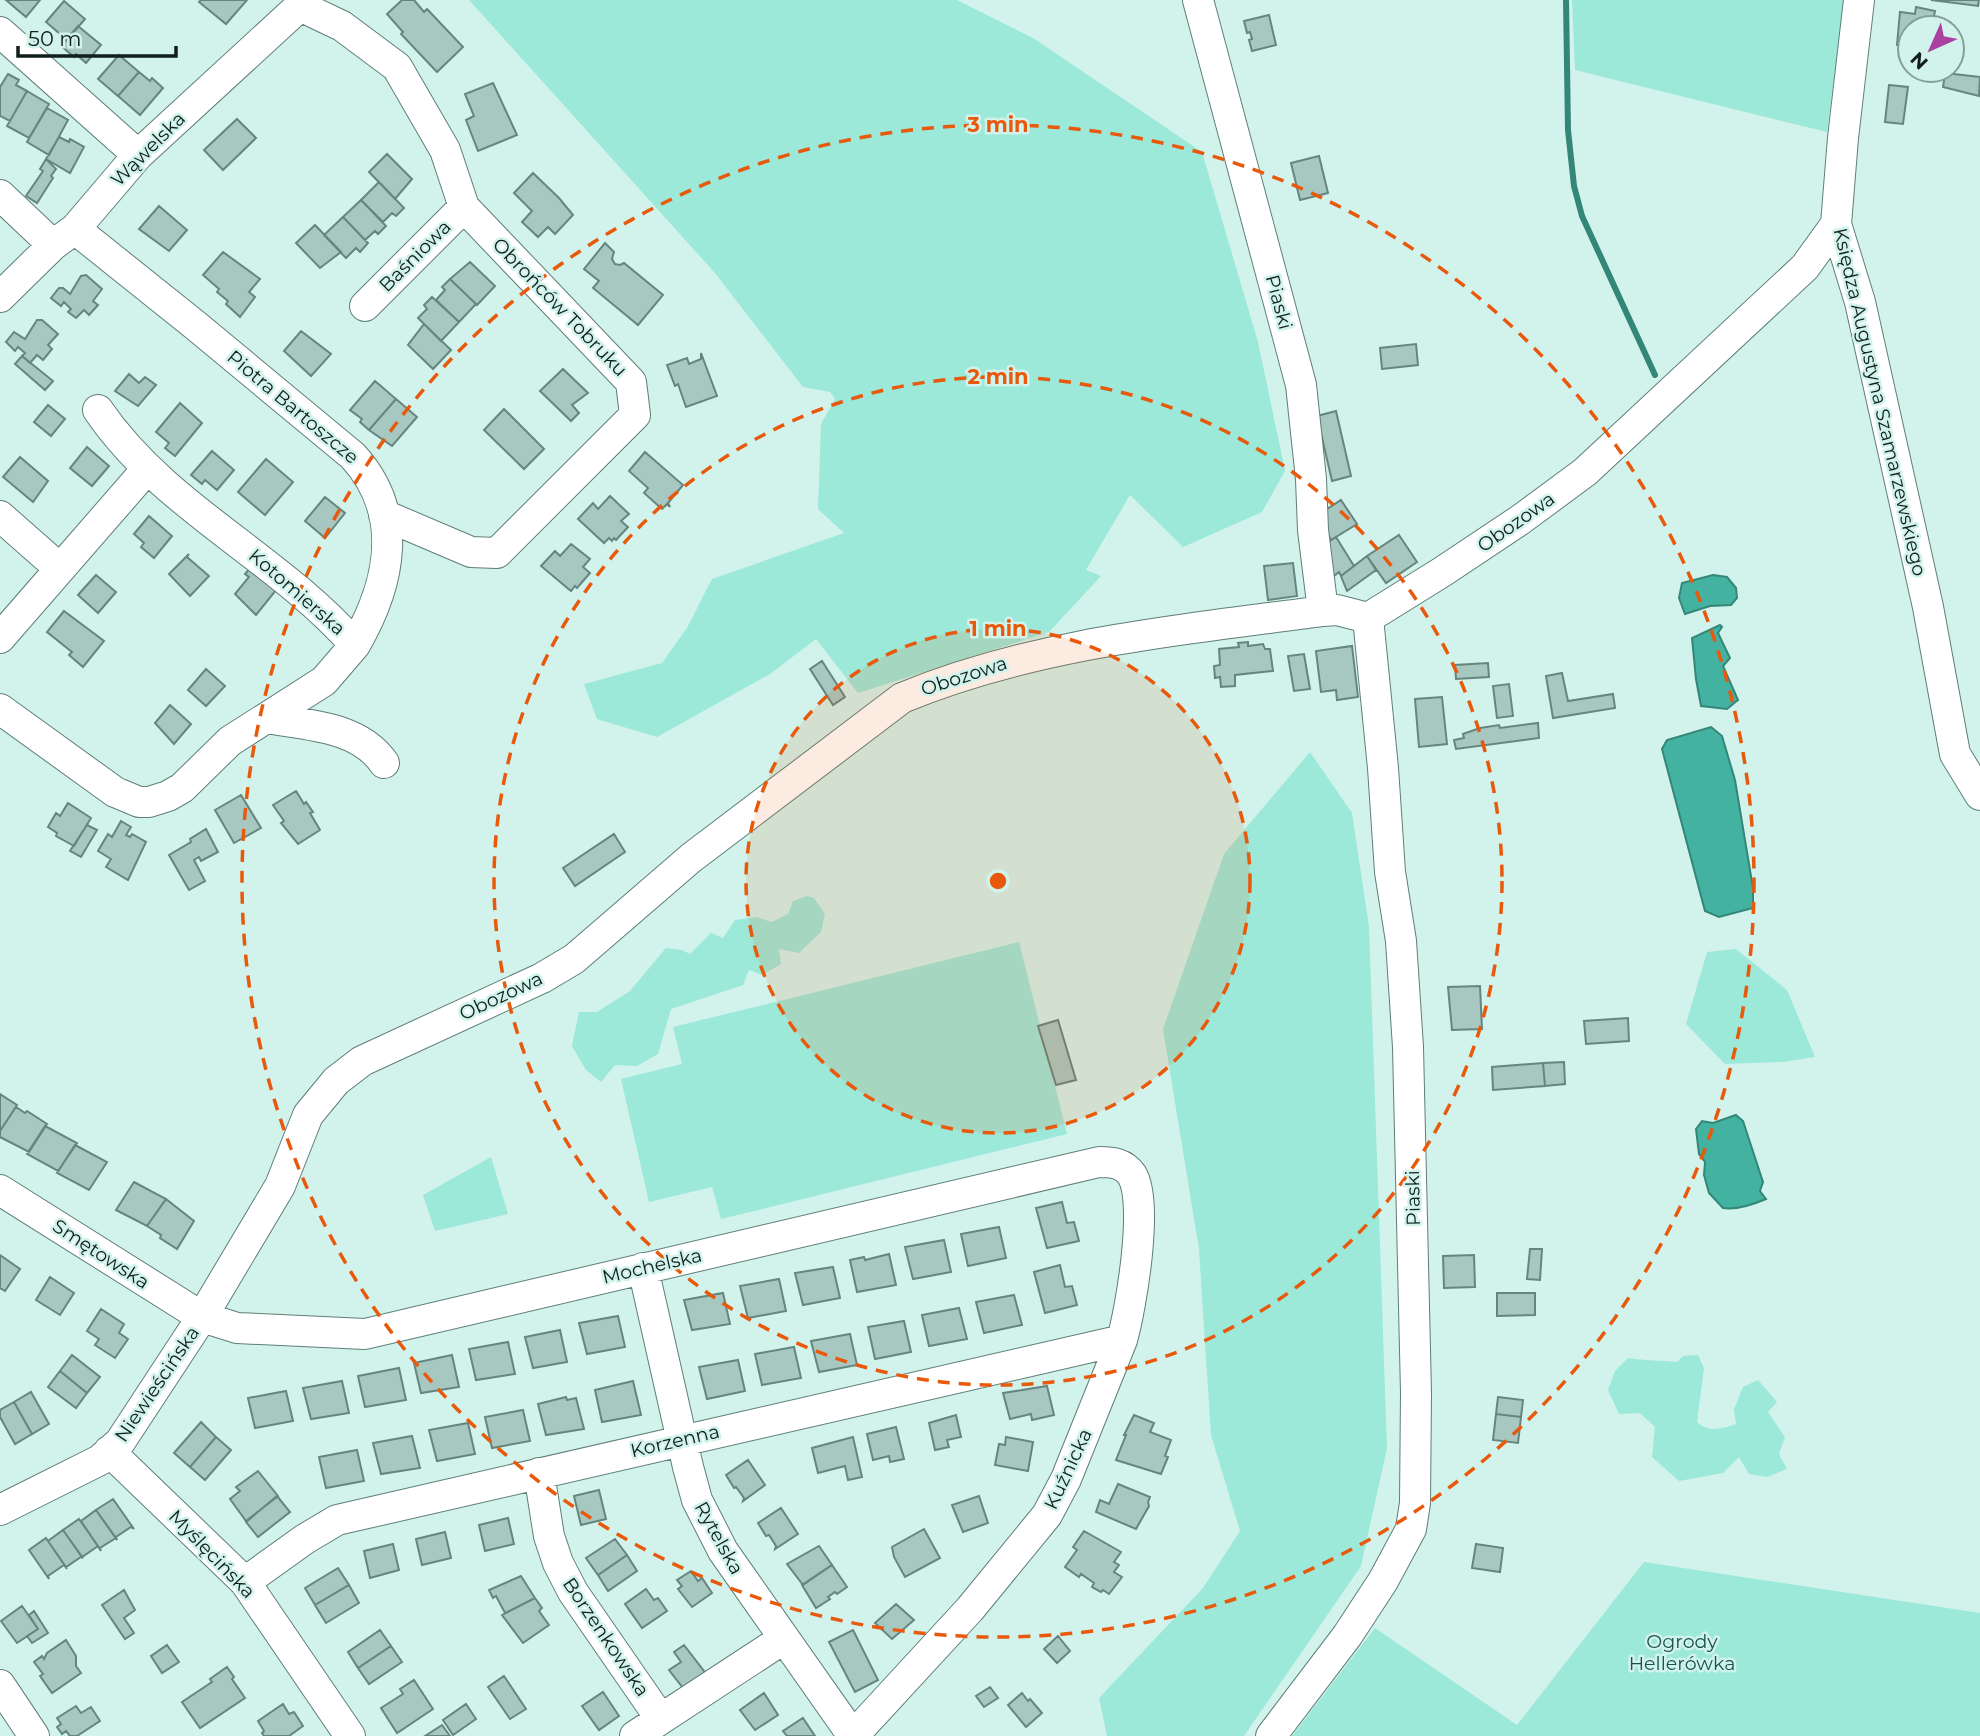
<svg xmlns="http://www.w3.org/2000/svg" width="1980" height="1736" viewBox="0 0 1980 1736" font-family="Montserrat,sans-serif">
	<rect width="100%" height="100%" fill="#d1f3ec"/>
	<path fill="#9ce8d9" d="M469,0H957L1033,38L1202,152L1258,342L1285,471L1262,512L1183,547L1130,495L1086,570L1101,576L1049,632L858,693L816,639L770,674L657,737L597,719L584,684L662,663L687,628L712,579L844,533L818,509L821,424L835,399L830,392L803,387L715,273Z
		M1572,0H1844L1827,132L1575,70Z
		M1310,752L1352,813L1369,927L1387,1448L1361,1566L1244,1736H1107L1099,1698L1203,1588L1240,1531L1211,1435L1199,1249L1163,1029L1224,854Z
		M806,896L814,898L825,914L821,932L799,953L779,949L781,964L762,975L749,970L743,985L671,1009L658,1054L637,1066L615,1065L601,1082L586,1070L572,1046L579,1012H597L630,991L666,948L682,950L690,954L711,933L723,938L735,920L756,917L772,922L788,914L793,901Z
		M1019,942L1067,1134L721,1219L712,1187L649,1202L621,1079L682,1064L673,1027Z
		M1736,949L1787,990L1815,1057L1783,1062L1725,1064L1686,1024L1707,952Z
		M491,1157L508,1214L435,1231L423,1195Z
		M1698,1355L1704,1368L1697,1422C1709,1433 1722,1429 1736,1424L1734,1409L1743,1387L1758,1380L1777,1402L1768,1412L1785,1437L1779,1454L1787,1469L1767,1477L1749,1474L1739,1457L1723,1473L1679,1481L1652,1457L1655,1427L1640,1413L1619,1414L1608,1390L1615,1371L1628,1358C1645,1361 1660,1360 1677,1362L1683,1356Z
		M1644,1562L1980,1613V1736H1292L1375,1628L1517,1725Z"/>
	<path fill="#43b2a0" stroke="#348678" stroke-width="2" d="M1713,575L1727,577L1736,588L1737,598L1731,605L1710,606L1685,614L1679,598L1682,583Z
		M1720,625L1722,627L1718,633L1730,658L1723,666L1738,700L1727,709L1701,706L1696,679L1692,638Z
		M1711,727L1722,736L1735,780L1753,888V908L1719,917L1705,911L1662,749L1667,740Z
		M1736,1115L1743,1121L1763,1182L1760,1191L1766,1199C1752,1205 1737,1210 1723,1208L1709,1193L1704,1175L1705,1162L1699,1154L1696,1129L1702,1121L1713,1123Z"/>
	<g fill="none" stroke-linecap="round" stroke-linejoin="round">
		<path stroke="#348678" stroke-width="6" d="M1566,0L1568,130L1574,186L1582,216L1655,375"/>
	</g>
	<path fill="#a7c8c1" stroke="#66857f" stroke-width="2" d="M6,0H40L26,17Z
		M201,0H247L226,24L199,2Z
		M402,0H414L424,12L427,9L463,47L437,72L401,34L403,32L387,14Z
		M1931,0H1979L1978,6Z
		M64,1L85,19L67,40L46,22Z
		M1916,7L1935,11L1932,28H1910V47L1897,45L1900,12L1915,14Z
		M1269,15L1276,45L1252,51L1249,40L1252,39L1250,32L1247,33L1244,21Z
		M78,26L101,45L86,63L76,54L74,57L61,46Z
		M119,55L139,72L118,96L98,79Z
		M139,72L150,81L152,78L163,88L140,115L118,96Z
		M1945,73L1980,77L1979,96L1943,87Z
		M8,74L19,80L16,85L27,91L10,121L0,116V87Z
		M493,83L517,135L478,151L466,120L474,116L465,94Z
		M1889,85L1908,87L1903,124L1885,122Z
		M27,91L49,104L29,138L7,126Z
		M47,108L68,120L49,155L27,142Z
		M237,119L256,138L223,170L204,150Z
		M59,137L69,142L70,139L84,147L70,173L46,159Z
		M387,154L412,179L395,199L369,172Z
		M1319,156L1328,193L1300,200L1291,163Z
		M46,159L56,169L51,176L53,178L37,203L26,196L43,171L40,169Z
		M533,173L559,198L573,215L555,234L548,227L538,237L522,222L532,211L514,193Z
		M379,182L404,208L396,216L392,213L383,222L361,200Z
		M361,200L386,226L378,234L375,231L365,240L343,217Z
		M159,206L187,230L169,251L139,229Z
		M343,217L368,243L360,252L356,248L346,258L324,235Z
		M315,225L341,252L320,268L296,243Z
		M605,243L614,252L612,259L615,264L620,265L624,263L663,295L638,325L593,288L599,281L584,269Z
		M223,252L260,279L249,292L255,297L240,317L226,304L228,301L217,292L219,289L203,275Z
		M470,262L495,286L477,305L450,279Z
		M86,275L102,289L93,301L98,305L89,315L84,310L76,318L68,312L71,309L64,302L61,306L51,298L59,288H63L70,294L81,276Z
		M450,279L476,304L459,322L436,300L445,290L442,287Z
		M432,297L459,322L441,341L418,318L427,309L424,305Z
		M37,320H42L58,334L48,345L52,349L43,360L37,355L30,363L22,356L25,353L18,347L15,351L6,342L14,332L25,339Z
		M424,324L451,350L433,369L408,345Z
		M301,331L331,354L311,376L284,351Z
		M1416,344L1418,365L1382,369L1380,348Z
		M701,353L717,396L686,407L678,384L675,386L667,365L687,358L689,364L701,359Z
		M22,356L53,381L45,390L15,364Z
		M563,369L588,393L572,405L579,413L571,421L540,391Z
		M129,374L139,383L145,377L156,385L138,406L115,391Z
		M375,381L396,399L369,430L360,422L362,419L350,410Z
		M396,399L417,417L392,446L369,430Z
		M180,403L202,423L175,456L165,448L169,443L156,432Z
		M48,405L65,419L51,436L34,422Z
		M504,409L544,449L524,469L484,430Z
		M1336,411L1351,476L1332,481L1317,416Z
		M87,447L109,466L92,486L70,468Z
		M212,451L234,470L217,490L205,480L202,484L191,475Z
		M645,452L683,485L668,503L670,507L667,504L662,509L644,493L648,488L629,471Z
		M20,457L48,481L33,502L3,477Z
		M266,459L293,482L265,515L238,492Z
		M610,496L629,514L621,521L628,527L616,540L614,538L612,541L609,538L604,543L578,519L593,503L598,509Z
		M325,497L345,513L325,538L305,521Z
		M1341,500L1357,524L1331,540L1324,527L1321,513Z
		M149,516L172,536L154,558L141,547L144,543L134,534Z
		M1399,535L1417,562L1386,583L1367,556Z
		M1336,537L1354,566L1341,576L1339,572L1334,576L1324,545Z
		M571,544L590,559L583,567L590,573L577,588L575,586L571,591L541,566L555,551L560,556Z
		M189,554L187,557L209,576L190,596L169,574Z
		M1367,556L1376,570L1347,591L1341,576Z
		M255,562L281,584L256,615L235,594L249,577L245,574Z
		M1293,563L1297,596L1268,600L1264,566Z
		M96,575L116,592L98,613L78,595Z
		M64,611L104,641L83,667L69,655L72,652L47,632Z
		M1248,642V646L1263,644L1265,649H1270L1273,671L1235,675V686L1221,687L1220,677L1215,678L1214,666L1220,665L1219,649L1239,647L1238,643Z
		M1352,646L1358,697L1337,700L1336,690L1321,692L1316,651Z
		M1304,654L1310,689L1294,691L1288,656Z
		M822,661L845,697L833,705L810,669Z
		M1488,663L1489,677L1456,679L1455,665Z
		M206,669L225,686L206,706L188,690Z
		M1562,673L1568,701L1613,694L1615,708L1553,718L1546,676Z
		M1509,684L1513,716L1497,718L1493,686Z
		M1442,697L1447,744L1419,747L1415,699Z
		M170,705L191,724L174,744L155,723Z
		M1538,723L1539,738L1456,749L1454,740L1464,738L1463,734L1480,728L1499,725L1500,728Z
		M296,791L304,804L306,802L313,812L310,813L320,830L298,844L281,823L284,821L273,805Z
		M241,795L261,828L234,843L215,810Z
		M68,803L91,818L74,846L56,836L57,833L48,827L56,813L60,816Z
		M121,821L131,827L126,835L130,837L132,834L146,842L128,880L106,867L111,859L98,851L108,834L112,837Z
		M87,825L97,830L81,857L70,851Z
		M206,829L218,852L201,861L199,857L194,860L205,881L189,890L169,855L191,842L190,839Z
		M614,834L625,852L575,886L563,868Z
		M1480,986L1482,1029L1452,1030L1448,987Z
		M1628,1018L1629,1041L1586,1044L1584,1021Z
		M1058,1020L1076,1080L1056,1085L1038,1026Z
		M1564,1062L1565,1084L1545,1086L1543,1063Z
		M1543,1063L1545,1086L1493,1090L1492,1067Z
		M0,1094L17,1105L0,1131Z
		M16,1107L25,1113L27,1111L47,1124L29,1152L0,1137V1131Z
		M45,1126L77,1143L58,1171L27,1154Z
		M75,1145L107,1162L89,1190L57,1173Z
		M134,1182L166,1199L147,1226L116,1210Z
		M166,1199L194,1221L177,1249L160,1238L161,1235L147,1226Z
		M1062,1202L1067,1223L1074,1222L1079,1241L1047,1248L1036,1208Z
		M999,1227L1006,1258L968,1266L961,1234Z
		M944,1240L951,1272L913,1279L905,1247Z
		M1530,1249H1542L1540,1280L1527,1279Z
		M889,1254L896,1285L857,1292L850,1260L864,1257L865,1260Z
		M0,1255L20,1269L5,1291L0,1288Z
		M1474,1255L1475,1287L1444,1288L1443,1256Z
		M1060,1265L1065,1287L1072,1286L1077,1305L1045,1313L1034,1272Z
		M833,1267L840,1298L803,1305L795,1273Z
		M50,1277L74,1293L60,1315L36,1300Z
		M779,1279L786,1311L748,1318L740,1286Z
		M723,1293L730,1324L692,1330L684,1300Z
		M1497,1293H1535V1315L1497,1316Z
		M1014,1295L1022,1325L984,1333L976,1302Z
		M959,1308L967,1339L929,1346L922,1315Z
		M101,1309L124,1324L119,1333L128,1339L115,1358L95,1345L99,1339L87,1331Z
		M618,1316L625,1347L587,1354L579,1323Z
		M904,1321L911,1352L875,1359L868,1327Z
		M560,1330L567,1362L533,1368L525,1337Z
		M850,1334L857,1365L819,1372L811,1341Z
		M508,1342L515,1374L476,1380L469,1349Z
		M794,1347L801,1378L762,1385L755,1354Z
		M72,1355L100,1377L87,1393L60,1371Z
		M452,1355L459,1387L421,1393L414,1363Z
		M738,1360L745,1391L707,1399L699,1367Z
		M399,1368L406,1400L365,1407L358,1376Z
		M60,1371L87,1393L76,1408L48,1387Z
		M342,1381L349,1413L311,1419L303,1388Z
		M633,1381L641,1415L602,1422L595,1390Z
		M1047,1386L1054,1415L1032,1420L1031,1414L1010,1419L1003,1393Z
		M286,1391L293,1421L255,1428L248,1398Z
		M31,1392L49,1424L32,1434L14,1402Z
		M566,1397L567,1400L576,1398L584,1429L546,1435L538,1404Z
		M1498,1397L1523,1400L1521,1417L1496,1414Z
		M14,1402L32,1434L15,1444L0,1417V1410Z
		M523,1410L530,1441L492,1448L485,1417Z
		M1496,1414L1521,1417L1518,1443L1493,1440Z
		M956,1415L961,1437L947,1440L949,1447L935,1450L929,1423Z
		M1134,1415L1154,1423L1150,1432L1171,1440L1165,1456L1168,1457L1161,1474L1116,1460L1126,1435H1124Z
		M201,1422L216,1437L190,1467L174,1453Z
		M468,1423L475,1454L437,1461L429,1430Z
		M896,1427L904,1459L890,1462L889,1456L873,1460L867,1434Z
		M412,1436L420,1468L381,1474L373,1443Z
		M216,1437L231,1450L205,1480L190,1467Z
		M853,1437L862,1477L848,1480L845,1466L818,1473L812,1448Z
		M1006,1437L1033,1442L1028,1471L995,1465L999,1444L1005,1445Z
		M357,1450L364,1481L326,1488L319,1457Z
		M748,1460L765,1485L743,1501L744,1498L736,1487L734,1488L726,1475Z
		M258,1471L278,1496L246,1521L230,1499L240,1491L236,1487Z
		M1118,1484L1150,1497L1148,1502L1149,1506L1136,1529L1096,1512L1100,1500L1109,1504Z
		M599,1490L606,1519L581,1525L574,1496Z
		M277,1496L290,1512L258,1537L246,1522Z
		M979,1496L988,1523L963,1532L952,1505Z
		M113,1499L134,1529L131,1527L116,1537L117,1540L96,1510Z
		M781,1508L798,1534L775,1549L776,1546L769,1535L766,1536L758,1523Z
		M96,1510L116,1538L100,1548L101,1551L81,1521Z
		M508,1518L514,1544L485,1551L479,1525Z
		M79,1519L98,1546L82,1557L63,1530Z
		M924,1529L940,1558L905,1577L894,1557L892,1547Z
		M63,1530L83,1558L81,1557L66,1567L48,1541Z
		M1084,1531L1121,1552L1114,1562L1119,1565L1114,1572L1122,1577L1109,1594L1103,1590L1101,1592L1092,1587L1094,1583L1081,1574L1079,1577L1065,1567L1077,1550L1073,1547Z
		M445,1532L451,1558L422,1565L416,1539Z
		M46,1538L67,1569L64,1565L48,1576L49,1579L29,1550Z
		M615,1539L627,1555L598,1575L586,1558Z
		M393,1544L399,1570L370,1578L364,1551Z
		M1476,1544L1503,1548L1500,1572L1472,1568Z
		M819,1546L832,1565L803,1585L787,1564Z
		M627,1555L637,1571L608,1591L598,1575Z
		M832,1565L847,1587L837,1594L835,1592L828,1597L830,1599L816,1608L802,1585Z
		M338,1568L349,1585L315,1605L305,1588Z
		M691,1571L698,1581L702,1578L712,1593L692,1607L678,1589L682,1586L677,1580Z
		M521,1576L535,1598L505,1613L496,1596L493,1598L489,1590Z
		M349,1585L359,1603L326,1623L315,1605Z
		M646,1589L654,1600L658,1598L667,1611L642,1628L625,1604Z
		M124,1590L135,1610L124,1618L134,1633L125,1639L102,1605Z
		M535,1598L542,1608L539,1611L549,1625L523,1643L502,1615Z
		M896,1604L914,1620L892,1639L875,1623Z
		M22,1606L38,1629L17,1643L1,1621Z
		M34,1611L48,1633L32,1643L27,1636L38,1629L29,1615Z
		M380,1630L391,1646L358,1668L348,1652Z
		M853,1630L878,1680L855,1692L829,1642Z
		M1058,1636L1070,1651L1057,1663L1044,1649Z
		M66,1640L76,1656V1666L81,1673L52,1693L40,1676L43,1674L34,1662L42,1656L44,1659L47,1653Z
		M167,1645L179,1662L162,1673L151,1656Z
		M684,1645L707,1675L683,1688L669,1670L681,1662L674,1652Z
		M391,1646L402,1662L369,1684L358,1668Z
		M227,1667L234,1677L232,1679L245,1698L200,1728L182,1702L212,1682L210,1679Z
		M504,1676L526,1709L510,1719L488,1687Z
		M414,1680L433,1709L397,1733L381,1708L403,1694L400,1689Z
		M990,1687L998,1698L984,1707L976,1696Z
		M603,1692L619,1716L599,1730L582,1706Z
		M764,1693L778,1715L755,1730L740,1710Z
		M1022,1693L1028,1701L1030,1699L1042,1713L1026,1727L1008,1705Z
		M283,1704L289,1714L294,1712L303,1726L289,1736H264L262,1733L264,1731L258,1721Z
		M466,1704L476,1719L453,1735L443,1720Z
		M76,1706L81,1713L91,1707L100,1721L77,1736H70L66,1731L62,1734L57,1727L61,1724L57,1718Z
		M803,1718L815,1736H787L783,1731Z
		M442,1725L450,1736H425Z"/>
	<g fill="none" stroke-linecap="round" stroke-linejoin="round">
		<defs>
			<path id="minor" d="M1198,0L1301,385L1311,479L1313,530L1323,611
				M1859,0L1843,138L1836,224L1860,302L1928,607L1955,754L1980,795
				M300,6L342,26L397,67L445,150L464,207L631,382L635,415L497,553L471,552L384,515
				M0,32L138,155
				M0,195L53,245
				M75,229L195,325L353,456C405,513 391,583 355,645
				M0,297L53,245L75,229L138,155L300,6
				M365,306L464,207
				M0,516L59,568
				M0,638L147,469
				M0,709L115,792L139,802H149L168,796L182,788L230,741L324,681L355,645C278,557 164,507 98,410
				M266,718C307,725 359,726 384,763
				M0,1190L202,1317L237,1328L365,1334L1099,1162C1112,1162 1124,1163 1132,1175C1149,1203 1131,1308 1122,1340L1066,1479L1047,1515L970,1609L853,1736
				M643,1268L688,1467L697,1500L723,1551L853,1736
				M109,1451L245,1582L350,1736
				M539,1473L549,1536L558,1563L573,1592L660,1718
				M0,1510L100,1460L120,1442L202,1317L280,1186L308,1115L336,1081L362,1061L542,978L574,959L691,858L902,698C1035,643 1181,630 1323,611L1337,610L1368,618L1442,572L1520,520L1585,472L1805,267L1836,224
				M245,1582L305,1539L337,1520L1122,1340
				M0,1685L34,1736
				M635,1736L783,1639
				M1271,1736L1347,1636L1383,1581L1411,1529L1415,1503L1416,1393L1408,1047L1401,941L1390,872L1383,768L1368,618"/>
		</defs>
		<use href="#minor" stroke="#5f7e78" stroke-width="32"/>
		<use href="#minor" stroke="#fff" stroke-width="30"/>
	</g>
	<circle cx="998" cy="881" r="252" fill="#e8590c" fill-opacity=".12"/>
	<g fill="none" stroke="#e8590c" stroke-width="3.5" stroke-dasharray="12 9">
		<circle cx="998" cy="881" r="252"/>
		<circle cx="998" cy="881" r="504"/>
		<circle cx="998" cy="881" r="756"/>
	</g>
	<g text-anchor="middle" dominant-baseline="central" stroke-width="5" stroke-linejoin="round" paint-order="stroke">
		<g font-size="19" fill="#111e1b" stroke="#d1f3ec">
			<text transform="translate(148 149) rotate(-45)">Wąwelska</text>
			<text transform="translate(415 256) rotate(-45)">Baśniowa</text>
			<text transform="translate(1279 302) rotate(75)">Piaski</text>
			<text transform="translate(560 307) rotate(46)">Obrońców Tobruku</text>
			<text transform="translate(1880 402) rotate(77)">Księdza Augustyna Szamarzewskiego</text>
			<text transform="translate(293 407) rotate(40)">Piotra Bartoszcze</text>
			<text transform="translate(1516 522) rotate(-35)">Obozowa</text>
			<text transform="translate(297 592) rotate(41)">Kotomierska</text>
			<text transform="translate(964 676) rotate(-18)">Obozowa</text>
			<text transform="translate(501 996) rotate(-25)">Obozowa</text>
			<text transform="translate(1413 1198) rotate(-91)">Piaski</text>
			<text transform="translate(101 1254) rotate(33)">Smętowska</text>
			<text transform="translate(652 1266) rotate(-13)">Mochelska</text>
			<text transform="translate(157 1384) rotate(-56)">Niewieścińska</text>
			<text transform="translate(675 1441) rotate(-13)">Korzenna</text>
			<text transform="translate(1068 1469) rotate(-65)">Kuźnicka</text>
			<text transform="translate(719 1538) rotate(61)">Rytelska</text>
			<text transform="translate(212 1554) rotate(46)">Myślęcińska</text>
			<text transform="translate(606 1637) rotate(56)">Borzenkowska</text>
		</g>
		<g font-size="19" fill="#17554c" stroke="#d1f3ec">
			<text x="1682" y="1641">Ogrody<tspan x="1682" dy="22">Hellerówka</tspan></text>
		</g>
	</g>
	<circle cx="998" cy="881" r="10" fill="#e8590c" stroke="#d1f3ec" stroke-width="3.5"/>
	<g font-size="21" text-anchor="middle" font-weight="bold" fill="#e8590c" stroke="#d1f3ec" stroke-width="5" stroke-linejoin="round" paint-order="stroke">
		<text x="998" y="132">3 min</text>
		<text x="998" y="384">2 min</text>
		<text x="998" y="636">1 min</text>
	</g>
	<g transform="translate(1931 49) rotate(225)"><circle r="33" fill="#d1f3ec" stroke="#849e98" stroke-width="2"/>
	<path d="M0-5L12 26L0 18L-12 26Z" fill="#aa40a2"/>
	<text y="-10" font-size="19" font-weight="bold" text-anchor="middle" fill="#111e1b">N</text>
	</g>
	<path d="M18 46v10h158v-10" fill="none" stroke="#111e1b" stroke-width="3.5"/>
	<text x="28" y="46" font-size="21" fill="#111e1b" stroke="#d1f3ec" stroke-width="5" paint-order="stroke">50 m</text>
</svg>
